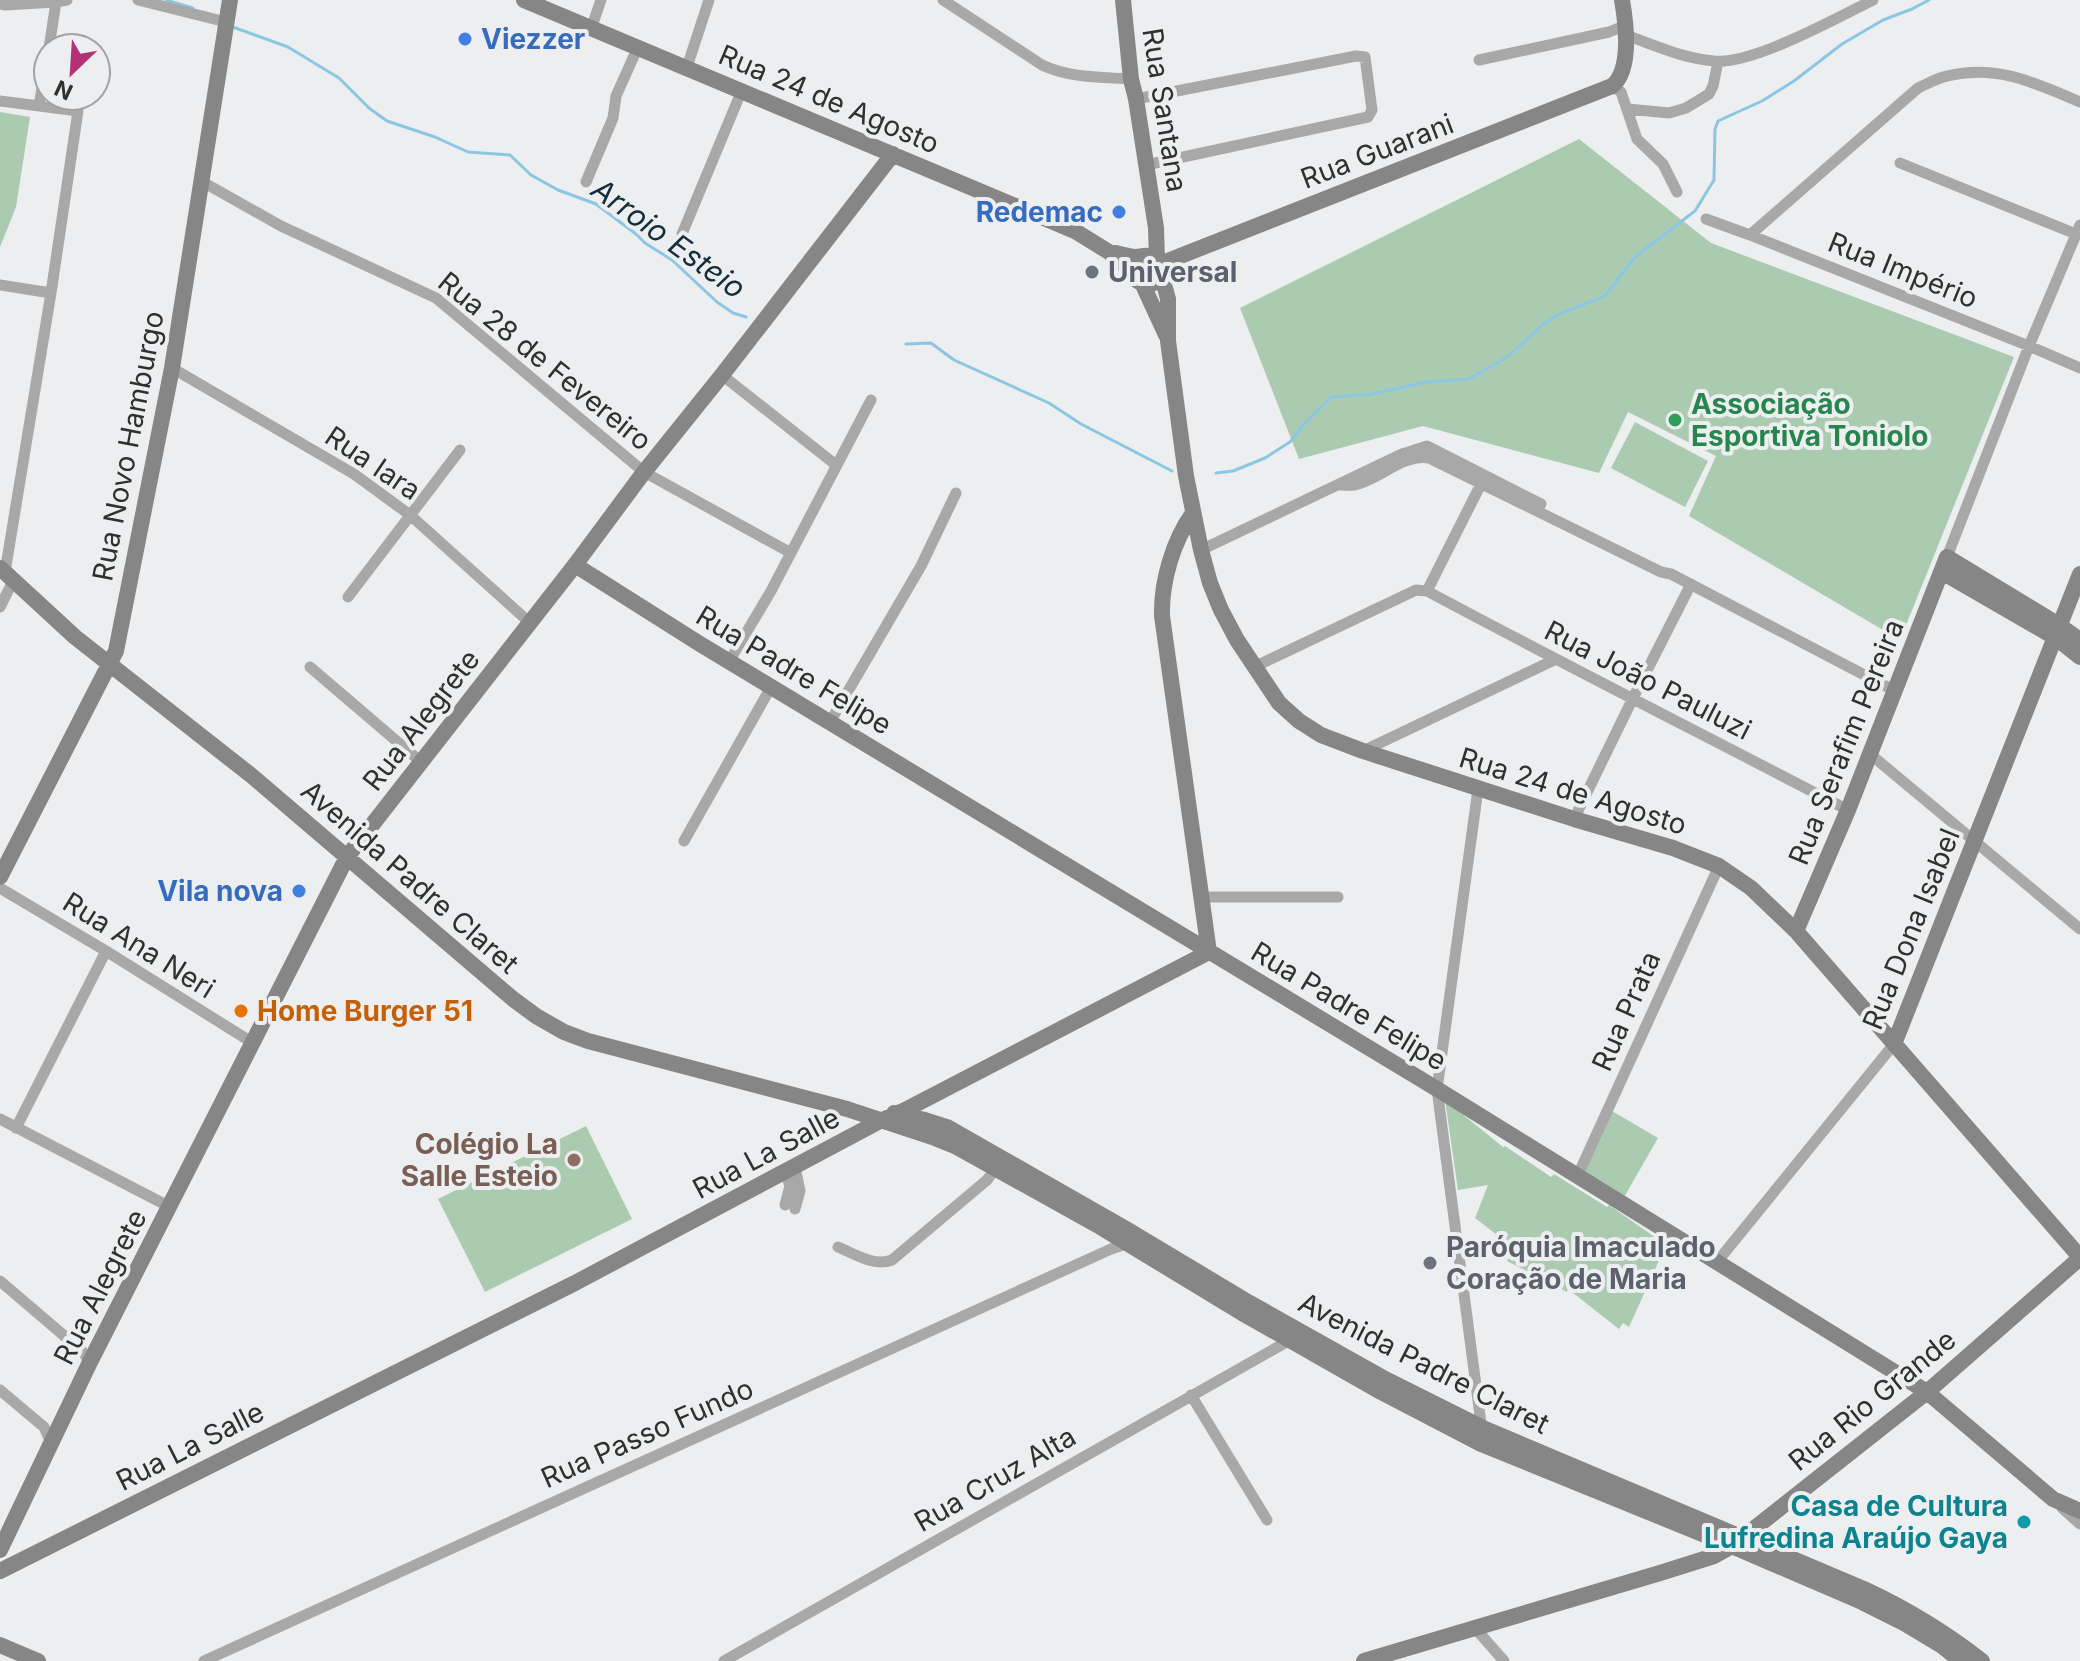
<svg xmlns="http://www.w3.org/2000/svg" width="2080" height="1661" viewBox="0 0 2080 1661" font-family="Inter,sans-serif">
	<rect width="100%" height="100%" fill="#eceef0"/>
	<path fill="#abcbb1" d="M0,112L30,117L16,207L0,247Z
		M1579,139L1711,243L2014,357L1900,640L1689,516L1716,456L1628,412L1599,473L1423,426L1299,459L1240,308Z
		M1635,422L1708,461L1685,507L1611,468Z
		M1445,1100L1503,1147L1505,1146L1551,1177L1554,1174L1607,1207L1609,1205L1666,1245L1629,1327L1623,1323L1619,1329L1568,1289L1567,1292L1507,1261L1514,1248L1475,1218L1488,1185L1458,1190Z
		M1612,1111L1658,1138L1623,1199L1581,1175Z
		M586,1126L632,1219L485,1292L438,1199Z"/>
	<g fill="none" stroke-linecap="round" stroke-linejoin="round">
		<path stroke="#8bc6e2" stroke-width="3" d="M166,0L193,8
			M230,26L288,47L339,78L369,108L387,121L435,137L468,152L510,155L531,175L558,190L596,204L636,234L645,243L672,260L717,302L733,313L746,317
			M906,344L931,343L954,360L1049,403L1081,424L1172,471
			M1216,473L1233,471L1265,458L1290,442L1303,425L1332,397L1372,394L1426,382L1469,379L1507,357L1545,323L1559,314L1605,296L1636,256L1695,211L1714,180L1715,129L1718,121L1762,101L1794,81L1842,44L1883,20L1912,9L1929,0"/>
		<path stroke="#a9a8a8" stroke-width="11" d="M138,0L226,22
			M943,0L1042,65C1069,78 1101,77 1131,79
			M0,4L5,5L56,2
			M591,29L601,0
			M1626,35C1655,46 1683,58 1714,61C1752,65 1837,18 1873,0
			M49,48L56,2L67,0
			M1479,60L1609,32L1626,25
			M687,67L709,0
			M1612,86L1621,92L1637,139L1663,164L1677,192
			M1136,99L1356,56L1365,57L1372,110L1368,117L1146,165
			M0,101L78,111L51,293L5,572
			M39,106L48,53
			M1628,109L1669,113L1686,108L1709,94L1713,86L1718,62
			M1900,163L2076,234
			M201,181L281,226L436,298L644,472L791,553
			M586,182L613,118L616,96L638,47
			M1706,219L1750,235L2029,346L2080,368
			M682,234L742,90
			M1750,235L1918,88C1927,84 1937,78 1947,76C1997,64 2035,83 2080,102
			M0,285L51,293
			M172,368L354,474L410,515L529,622
			M722,375L836,465
			M1341,485C1342,485 1353,486 1354,485C1380,480 1401,454 1429,458L1661,572L1671,574L1895,691
			M1201,550L1402,454L1427,446L1541,504
			M1947,557L2029,346L2080,225
			M1427,591C1567,666 1708,737 1848,810
			M348,597L460,450
			M0,607L13,581
			M730,660L771,591L871,400
			M310,667L421,762
			M1254,667L1416,590L1427,591L1483,480
			M830,722L921,566L956,493
			M1363,751L1554,660
			M1870,754L2080,929
			M1478,789L1437,1089L1482,1431
			M1574,819L1633,698L1691,584
			M684,841L771,687
			M0,888L106,951L253,1043
			M1201,897H1338
			M0,1119L170,1207
			M16,1128L106,951
			M795,1167L800,1191L795,1209
			M1577,1177L1719,866
			M785,1205L790,1186L785,1172
			M838,1247C855,1254 874,1267 892,1260L987,1180L995,1169
			M1717,1262L1894,1044
			M0,1281L82,1351L90,1362
			M0,1390L44,1427L51,1443
			M1191,1395L1267,1520
			M2062,1508L2080,1524
			M1475,1628L1504,1661
			M204,1661L1111,1249L1132,1242
			M724,1661L1290,1340"/>
		<path stroke="#878686" stroke-width="16" d="M524,0L1075,231L1109,252L1133,273
			M1123,0L1131,79L1136,99L1156,228L1157,260
			M1115,253C1121,254 1127,256 1134,257C1140,257 1147,254 1153,257C1170,265 1157,292 1141,283C1131,278 1133,269 1137,260L1144,256
			M1160,264L1612,86C1632,70 1626,23 1622,0
			M1161,273L1168,299V341L1186,476L1201,550L1210,583L1221,610L1237,640L1279,703L1299,721L1321,735L1363,751L1574,819L1673,848L1719,866L1751,888L1796,931L2080,1257
			M1142,283L1166,335
			M1193,513C1173,541 1161,582 1162,616L1209,952
			M575,565L700,644L1437,1089L1927,1392L2053,1499L2080,1511
			M0,568L75,637L252,776L513,999L536,1016L564,1032L588,1041L847,1109L935,1138L955,1146L1097,1225L1242,1313L1381,1392L1479,1443L1732,1546L1862,1602L1902,1622L1942,1646L1961,1661
			M1942,572L2056,638L2080,657
			M0,877L116,651L172,368L230,0
			M1796,931L1848,810L1947,557L2059,625L2080,640
			M1894,1044L2080,574
			M894,1113L925,1120L947,1127L1126,1229L1248,1302L1385,1379L1483,1428L1864,1589C1907,1609 1945,1632 1982,1661
			M0,1550L90,1362L347,857L575,565L644,472L722,375L893,154
			M0,1571L575,1283L880,1121L905,1110L1209,952
			M0,1645L38,1661
			M1364,1661L1660,1573L1714,1556L1732,1546L1927,1392L2080,1258"/>
	</g>
	<g fill="#3f7fe0" stroke="#eceef0" stroke-width="3">
		<circle cx="465" cy="39" r="8"/>
		<circle cx="1119" cy="212" r="8"/>
		<circle cx="299" cy="891" r="8"/>
	</g>
	<g fill="#6b7280" stroke="#eceef0" stroke-width="3">
		<circle cx="1092" cy="272" r="8"/>
		<circle cx="1430" cy="1263" r="8"/>
	</g>
	<circle fill="#2e9e5b" stroke="#eceef0" stroke-width="3" cx="1675" cy="420" r="8"/>
	<circle fill="#e8710a" stroke="#eceef0" stroke-width="3" cx="241" cy="1011" r="8"/>
	<circle fill="#8d6e63" stroke="#eceef0" stroke-width="3" cx="574" cy="1160" r="8"/>
	<circle fill="#0f9aa8" stroke="#eceef0" stroke-width="3" cx="2024" cy="1522" r="8"/>
	<g text-anchor="middle" dominant-baseline="central" stroke-width="8" stroke-linejoin="round" paint-order="stroke">
		<g font-size="28" font-weight="bold" fill="#366cbe" stroke="#eceef0" text-anchor="end">
			<text x="481" y="39" text-anchor="start">Viezzer</text>
			<text x="1103" y="212">Redemac</text>
			<text x="283" y="891">Vila nova</text>
		</g>
		<g font-size="28" fill="#2f3030" stroke="#eceef0">
			<text transform="translate(829 99) rotate(23)">Rua 24 de Agosto</text>
			<text transform="translate(1165 110) rotate(81)">Rua Santana</text>
			<text transform="translate(1377 151) rotate(-21)">Rua Guarani</text>
			<text transform="translate(1903 270) rotate(22)">Rua Império</text>
			<text transform="translate(545 361) rotate(39)">Rua 28 de Fevereiro</text>
			<text transform="translate(128 446) rotate(-79)">Rua Novo Hamburgo</text>
			<text transform="translate(373 463) rotate(34)">Rua Iara</text>
			<text transform="translate(794 670) rotate(31)">Rua Padre Felipe</text>
			<text transform="translate(1648 680) rotate(27)">Rua João Pauluzi</text>
			<text transform="translate(421 720) rotate(-52)">Rua Alegrete</text>
			<text transform="translate(1846 742) rotate(-68)">Rua Serafim Pereira</text>
			<text transform="translate(1573 791) rotate(17)">Rua 24 de Agosto</text>
			<text transform="translate(410 877) rotate(41)">Avenida Padre Claret</text>
			<text transform="translate(1911 929) rotate(-68)">Rua Dona Isabel</text>
			<text transform="translate(139 945) rotate(32)">Rua Ana Neri</text>
			<text transform="translate(1349 1006) rotate(31)">Rua Padre Felipe</text>
			<text transform="translate(1626 1011) rotate(-66)">Rua Prata</text>
			<text transform="translate(766 1153) rotate(-28)">Rua La Salle</text>
			<text transform="translate(100 1287) rotate(-63)">Rua Alegrete</text>
			<text transform="translate(1424 1363) rotate(27)">Avenida Padre Claret</text>
			<text transform="translate(1872 1400) rotate(-39)">Rua Rio Grande</text>
			<text transform="translate(647 1433) rotate(-24)">Rua Passo Fundo</text>
			<text transform="translate(190 1446) rotate(-27)">Rua La Salle</text>
			<text transform="translate(995 1479) rotate(-30)">Rua Cruz Alta</text>
		</g>
		<g font-size="28" font-weight="bold" fill="#5b616d" stroke="#eceef0" text-anchor="start">
			<text x="1108" y="272">Universal</text>
			<text x="1446" y="1247">Paróquia Imaculado<tspan x="1446" dy="32">Coração de Maria</tspan></text>
		</g>
		<g font-size="28" font-weight="bold" fill="#27864d" stroke="#eceef0" text-anchor="start">
			<text x="1691" y="404">Associação<tspan x="1691" dy="32">Esportiva Toniolo</tspan></text>
		</g>
		<g font-size="28" font-weight="bold" fill="#c56008" stroke="#eceef0" text-anchor="start">
			<text x="257" y="1011">Home Burger 51</text>
		</g>
		<g font-size="28" font-weight="bold" fill="#785e54" stroke="#eceef0" text-anchor="end">
			<text x="558" y="1144">Colégio La<tspan x="558" dy="32">Salle Esteio</tspan></text>
		</g>
		<g font-size="28" font-weight="bold" fill="#0d838f" stroke="#eceef0" text-anchor="end">
			<text x="2008" y="1506">Casa de Cultura<tspan x="2008" dy="32">Lufredina Araújo Gaya</tspan></text>
		</g>
		<g font-size="30" font-style="italic" fill="#112e3a" stroke="#eceef0">
			<text transform="translate(669 238) rotate(36)">Arroio Esteio</text>
		</g>
	</g>
	<g transform="translate(72 72) rotate(205)"><circle r="38" fill="#eceef0" stroke="#a0a2a3" stroke-width="2"/>
	<path d="M0-6L14 30L0 20L-14 30Z" fill="#b53177"/>
	<text y="-12" font-size="22" font-weight="bold" text-anchor="middle" fill="#2f3030">N</text>
	</g>
</svg>
